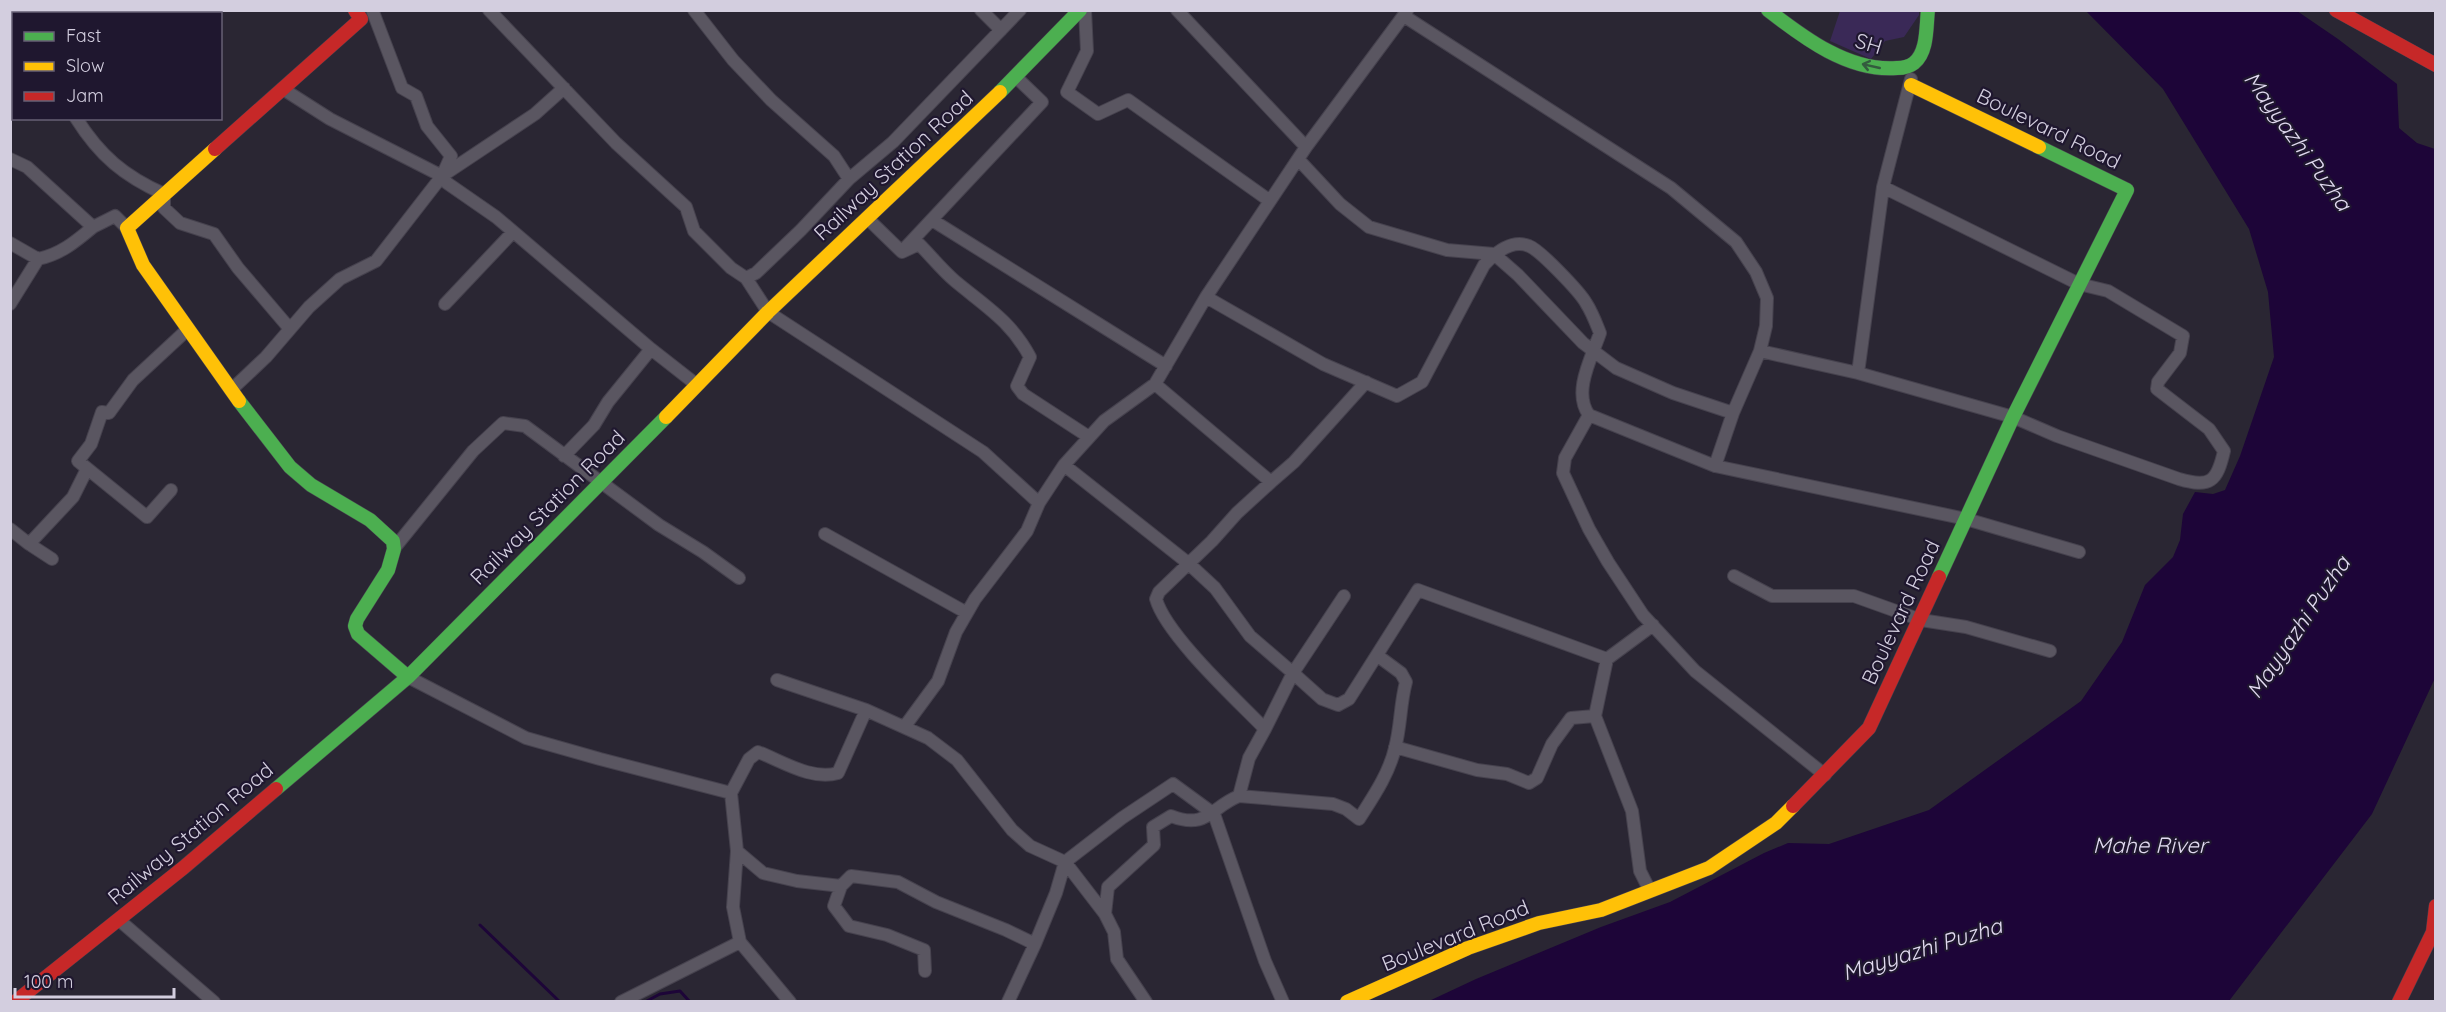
<svg xmlns="http://www.w3.org/2000/svg" width="2446" height="1012" viewBox="0 0 2446 1012" font-family="Quicksand,sans-serif">
	<rect width="100%" height="100%" fill="#2a2633"/>
	<path fill="#3a2957" d="M1840,11H1919V15L1904,37L1885,41L1871,59L1830,41Z"/>
	<path fill="#1d0538" d="M2086,11H2297L2338,39L2397,84L2399,128L2417,143L2435,149V678L2372,814L2229,1001H1429L1476,979L1601,927L1670,902L1764,853L1788,843L1829,844L1929,810L2081,701L2122,642L2145,585L2173,557L2180,540L2183,514L2195,492L2213,494L2225,490L2240,456L2274,357L2268,292L2249,229L2163,89Z"/>
	<g fill="none" stroke-linecap="round" stroke-linejoin="round">
		<path stroke="#1d0538" stroke-width="3" d="M480,925L560,1002
			M645,1002L660,994L680,991L690,1002"/>
		<defs>
			<path id="street" d="M489,10L616,143L686,207L694,231L731,268L746,278L768,312L983,452L1039,503
				M694,10L733,60L771,100L834,156L849,179
				M981,10L1001,30
				M1085,10L1087,51L1067,92L1098,114L1128,100L1270,201
				M1177,10L1306,147L1407,11
				M373,12L402,88L416,96L427,126L451,156L443,174
				M1404,16L1671,188L1736,242L1756,272L1767,298L1766,326L1760,351L1733,413L1715,466
				M10,65L14,67
				M283,89L330,119L442,176L447,183L496,217L651,349
				M76,118C100,156 124,176 164,194V208L180,223L214,234L238,268L290,329
				M10,159L27,167L93,227L115,216L127,228
				M1298,159L1340,204L1369,227L1447,250L1494,254L1518,275L1583,343L1616,368L1673,393L1733,413
				M867,218L902,252L919,244C931,256 942,270 955,281C985,306 1011,321 1030,357L1017,386L1023,394L1089,437
				M932,220L1166,366
				M10,243L38,259C61,254 75,242 93,227
				M906,247L1042,102L1016,77
				M746,278L756,273L801,230L849,179L893,142L1020,10
				M1206,297L1323,364L1397,396L1422,382L1484,265C1495,253 1512,239 1529,246C1540,250 1580,292 1586,303C1592,312 1596,323 1600,333C1592,357 1572,392 1589,415
				M10,304L38,259
				M445,304L513,232
				M1760,351L1858,373L2013,417L2057,436L2179,479C2210,488 2217,482 2224,451L2209,429L2157,389L2158,382L2180,353L2183,336L2108,291L2079,284L1883,187
				M1858,373L1883,187L1911,79
				M231,390L266,357L309,307L340,279L376,261L442,176L535,114L564,88
				M564,456L594,425L608,402L651,349L697,385
				M1064,465L1104,421L1155,384
				M1271,482L1294,462L1366,382
				M171,490L147,517L78,461L91,444L102,412L109,413L133,380L188,329
				M10,529L29,544
				M825,534L967,613
				M396,546L473,451L503,423L525,426L659,525L703,552L739,578
				M52,559L29,544L73,497L87,469
				M1734,576L1772,596H1854L1921,620L1966,627L2050,651
				M408,677L526,738L600,759L731,793L737,851L733,907L740,942L790,1002
				M777,680L866,710L928,738L957,760L1012,830L1030,846L1065,862L1105,914
				M905,726L938,681L956,632L975,599L1027,531L1039,503L1064,465L1188,563L1215,588L1250,636L1293,673L1344,596
				M1265,729L1293,673L1322,699L1338,705L1349,699L1418,590L1607,659
				M1395,747L1477,770L1507,774L1529,783L1537,778L1552,744L1571,718L1595,716
				M1825,775L1695,671L1643,615L1608,562L1589,529L1563,473L1565,458L1589,415L1715,466L1966,519L2079,552
				M731,793L749,759L758,752C782,761 812,781 838,773L866,710
				M1239,796L1249,758L1265,729C1238,701 1166,635 1156,599L1159,592L1212,541L1237,513L1271,482L1155,384L1206,297L1306,147
				M737,851L763,873L797,881L841,886L834,906L849,926L887,935L924,950L925,971
				M841,886L851,876L898,882L936,902L1006,930L1035,944L1008,1002
				M1650,891L1640,871L1632,811L1595,716L1607,659L1653,625
				M119,920L214,1002
				M1035,944L1056,893L1065,862L1122,818L1173,784L1214,814L1265,961L1283,1002
				M621,1002L740,942
				M1146,1002L1117,959L1114,932L1105,914L1108,887L1154,845L1153,827L1171,816C1207,830 1211,807 1239,796L1333,804L1346,809L1359,819C1373,797 1389,774 1395,748C1401,726 1400,704 1406,682L1401,673L1378,656"/>
			<path id="fast" d="M1768,10C1804,38 1849,72 1897,68C1903,68 1909,67 1914,63C1928,52 1926,26 1928,10
				M1000,92L1080,10
				M239,401L290,467L311,485L370,520L393,541L394,549L388,570L357,619L355,626L358,634L408,677
				M1939,577L2013,417L2127,190L2039,147
				M276,789L408,677L666,417"/>
			<path id="slow" d="M1911,85L2039,147
				M215,149L127,228L143,265L239,401
				M666,417L768,312L1000,92
				M1347,1002L1468,948L1539,923L1601,910L1709,868L1776,823L1793,806"/>
			<path id="jam" d="M2336,10L2436,65
				M215,149L361,19L355,10
				M1793,806L1869,728L1939,577
				M15,1002L183,868L276,789
				M2399,1002L2433,932L2436,906"/>
		</defs>
		<use href="#street" stroke="#46424e" stroke-width="14"/>
		<use href="#fast" stroke="#46424e" stroke-width="15"/>
		<use href="#slow" stroke="#46424e" stroke-width="15"/>
		<use href="#jam" stroke="#46424e" stroke-width="15"/>
		<use href="#street" stroke="#5a5661" stroke-width="12"/>
		<use href="#fast" stroke="#4caf50" stroke-width="14"/>
		<use href="#slow" stroke="#ffc107" stroke-width="14"/>
		<use href="#jam" stroke="#c62828" stroke-width="14"/>
	</g>
	<defs><path id="oneway-shaft" d="M-6 0H5M1.5-3L5.5 0L1.5 3" fill="none" stroke-width="1.6" stroke-linecap="round" stroke-linejoin="round" transform="scale(1.5)"/></defs>
	<use stroke="#335b3e" href="#oneway-shaft" transform="translate(1871 66) rotate(-167)"/>
	<g text-anchor="middle" dominant-baseline="central" stroke-width="4.5" stroke-linejoin="round" paint-order="stroke">
		<g font-size="21" fill="#d3cedf" stroke="#1f172f">
			<text transform="translate(1869 43) rotate(17)">SH</text>
			<text transform="translate(2049 128) rotate(26)">Boulevard Road</text>
			<text transform="translate(893 165) rotate(-43)">Railway Station Road</text>
			<text transform="translate(547 507) rotate(-45)">Railway Station Road</text>
			<text transform="translate(1900 612) rotate(-65)">Boulevard Road</text>
			<text transform="translate(190 833) rotate(-40)">Railway Station Road</text>
			<text transform="translate(1455 935) rotate(-22)">Boulevard Road</text>
		</g>
		<g font-size="22" font-style="italic" fill="#e2dbf1" stroke="#1f172f">
			<text transform="translate(2298 141) rotate(54)">Mayyazhi Puzha</text>
			<text transform="translate(2298 627) rotate(-56)">Mayyazhi Puzha</text>
			<text x="2150" y="845">Mahe River</text>
			<text transform="translate(1922 949) rotate(-17)">Mayyazhi Puzha</text>
		</g>
	</g>
	<rect width="2446" height="1012" fill="none" stroke="#d3cedf" stroke-width="24"/>
	<rect x="12" y="12" width="210" height="108" fill="#1f172f" stroke="#676075" stroke-width="1.5"/>
	<rect x="24" y="32" width="30" height="9" fill="#4caf50" stroke="#676075" stroke-width="1.5"/>
	<text x="66" y="42" font-size="18" fill="#d3cedf">Fast</text>
	<rect x="24" y="62" width="30" height="9" fill="#ffc107" stroke="#676075" stroke-width="1.5"/>
	<text x="66" y="72" font-size="18" fill="#d3cedf">Slow</text>
	<rect x="24" y="92" width="30" height="9" fill="#c62828" stroke="#676075" stroke-width="1.5"/>
	<text x="66" y="102" font-size="18" fill="#d3cedf">Jam</text>
	<path d="M15 988v9h159v-9" fill="none" stroke="#d3cedf" stroke-width="3"/>
	<text x="24" y="988" font-size="18" fill="#d3cedf" stroke="#1f172f" stroke-width="4.5" paint-order="stroke">100 m</text>
</svg>
